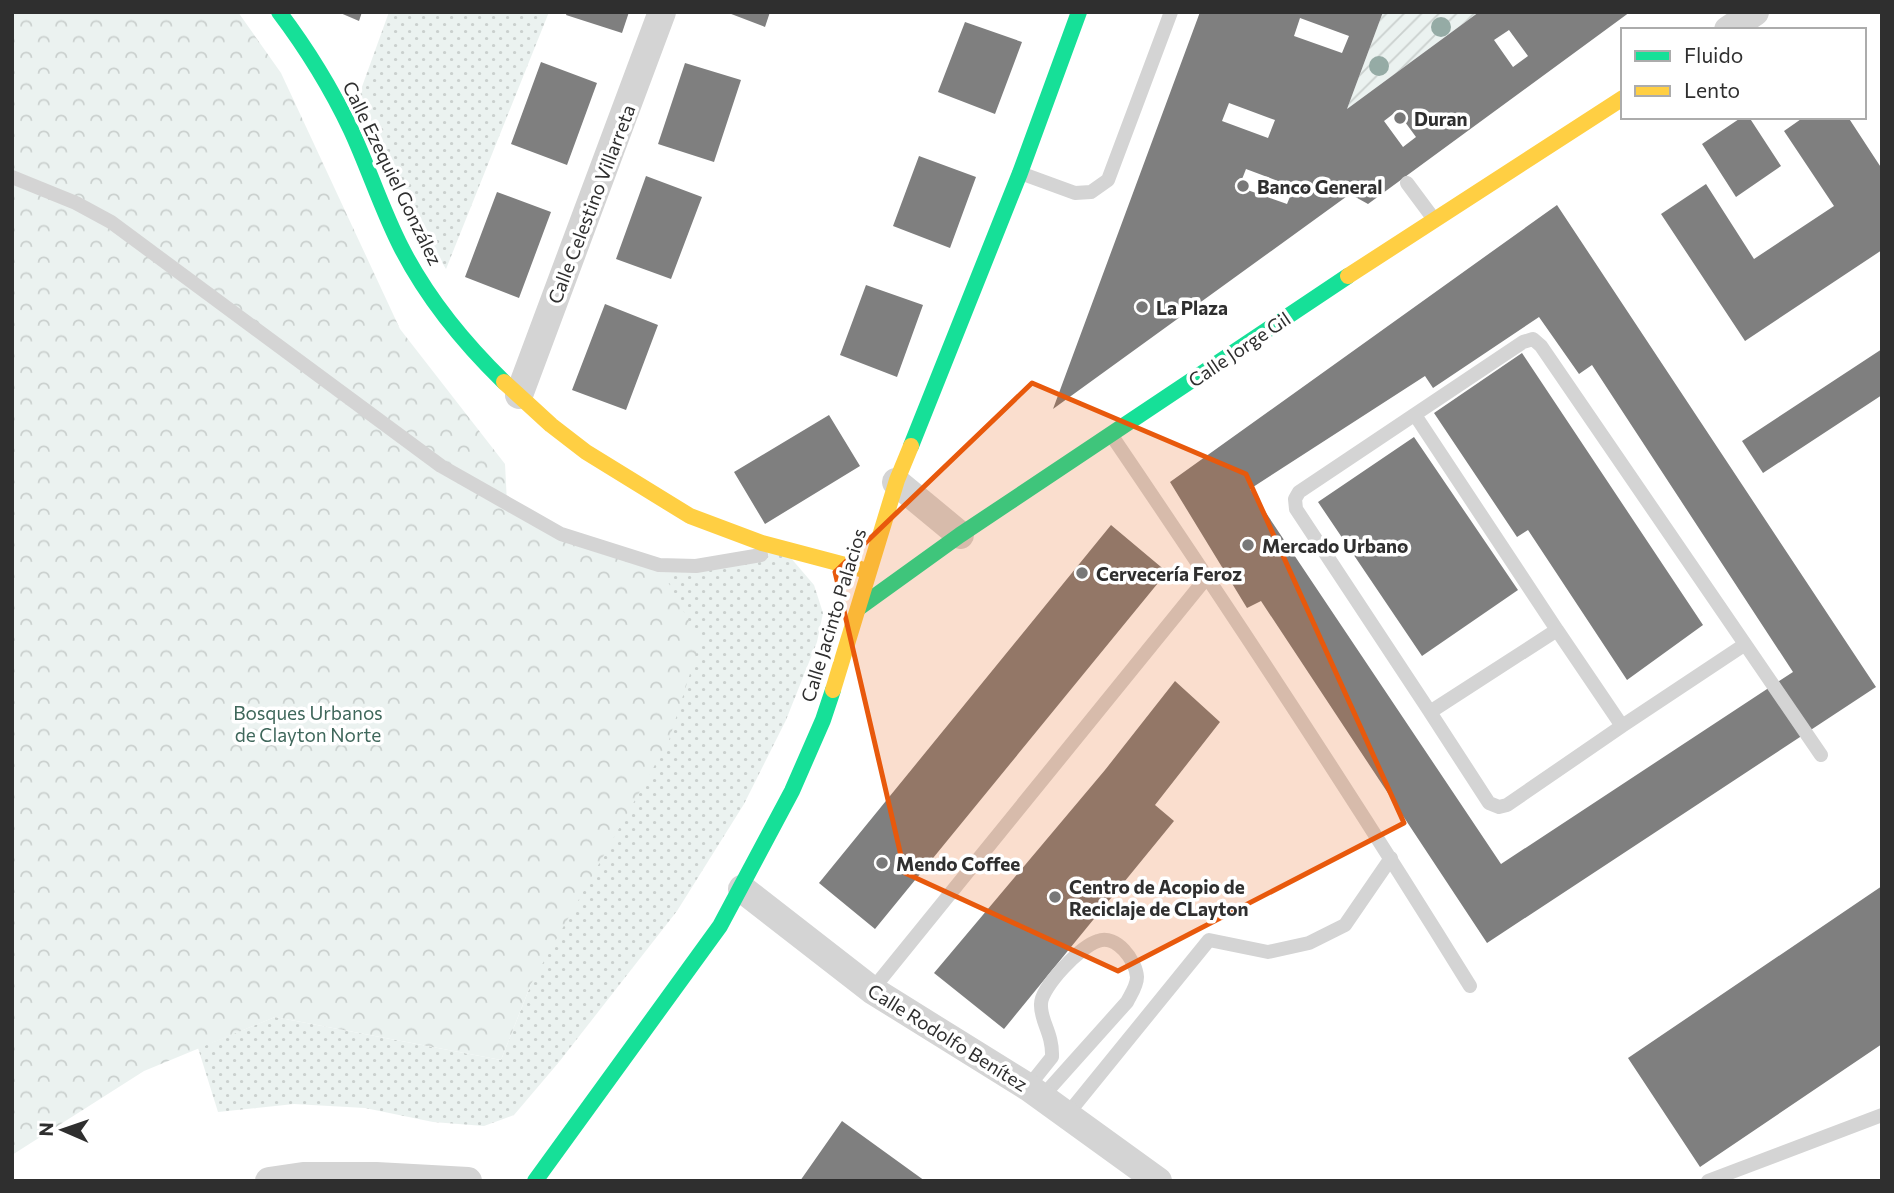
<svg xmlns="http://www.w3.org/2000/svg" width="1894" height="1193" viewBox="0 0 1894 1193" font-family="Commissioner,sans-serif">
	<defs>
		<pattern id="grass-dots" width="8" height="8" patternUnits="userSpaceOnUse" patternTransform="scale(1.75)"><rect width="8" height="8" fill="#ebf2f0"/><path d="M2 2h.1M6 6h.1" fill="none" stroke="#cad0ce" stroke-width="1.8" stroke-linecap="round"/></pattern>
		<pattern id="forest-crowns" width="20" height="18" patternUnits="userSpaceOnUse" patternTransform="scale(1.75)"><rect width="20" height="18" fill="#ebf2f0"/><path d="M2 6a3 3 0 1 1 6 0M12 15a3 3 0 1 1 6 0" fill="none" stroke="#cad0ce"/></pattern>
		<pattern id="garden-furrows" width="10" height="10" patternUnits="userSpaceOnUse" patternTransform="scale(1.75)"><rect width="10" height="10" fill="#ebf2f0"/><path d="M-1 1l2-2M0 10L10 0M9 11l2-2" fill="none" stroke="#cad0ce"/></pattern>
	</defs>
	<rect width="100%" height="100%" fill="#fff"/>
	<path fill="url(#grass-dots)" d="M389,12H549L446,269L423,231L359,95Z
		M784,550L814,585L823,613L817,642L786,720L744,804L677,911L559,1062L514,1115L484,1126L433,1122L365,1108L294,1104L218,1112L198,1048L275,1017L501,1060L531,984L659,565Z"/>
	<path fill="url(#forest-crowns)" d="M12,12H238L281,73L400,329L505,464L507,503L561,534L659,565L700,642L669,740L531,984L501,1060L275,1017L144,1071L12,1155Z"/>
	<path fill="url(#garden-furrows)" d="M1383,12H1479L1347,109Z"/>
	<path fill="#7f7f7f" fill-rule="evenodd" d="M338,12H362L359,21Z
		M567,12H629L622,33L566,15Z
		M726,12H770L765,27Z
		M1200,12H1383L1347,109L1479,12H1630L1368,204L1350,194L1053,409ZM1300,18L1349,36L1342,53L1294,36ZM1509,30L1528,56L1513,67L1494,40ZM1229,103L1275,120L1268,138L1222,121ZM1397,111L1416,137L1403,147L1384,121ZM1246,169L1294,187L1287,204L1239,187Z
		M965,22L1022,42L995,114L938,92Z
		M541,62L597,83L567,165L511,144Z
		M685,63L741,80L714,162L658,144Z
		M1742,117H1749L1781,166L1736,197L1702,144Z
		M1804,117H1848L1882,169V250L1745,341L1661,214L1706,184L1754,259L1834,206L1784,131Z
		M919,156L976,177L950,248L893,226Z
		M646,176L702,197L671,279L616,259Z
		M497,192L551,212L519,298L465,277Z
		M1557,205L1876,687L1487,943L1261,601L1247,608L1170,482ZM1539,317L1579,374L1592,365L1793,672L1501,864L1250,489L1425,376L1433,388Z
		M866,285L923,305L897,377L840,355Z
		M605,304L658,325L626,410L572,390Z
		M1882,349V395L1763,473L1742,441Z
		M1522,353L1703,625L1627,680L1528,530L1517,537L1434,413Z
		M829,415L860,466L765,524L734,472Z
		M1414,437L1518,590L1422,656L1318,502Z
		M1111,525L1167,572L875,929L819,883Z
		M1175,681L1220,722L1155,805L1174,821L1004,1029L934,973L1105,770Z
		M1882,886V1044L1700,1167L1628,1058Z
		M842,1121L925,1181H800Z"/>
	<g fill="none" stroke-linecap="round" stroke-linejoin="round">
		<path stroke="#d4d4d4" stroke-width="14" d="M1023,174L1075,193L1091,192L1108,180L1171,12
			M12,177L76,203L111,222L441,466L561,534L659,565L696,566L761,555
			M1407,183L1433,218
			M1415,415L1557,630L1430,712L1296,509L1295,499L1299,492L1523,342L1533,339L1541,346L1821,755
			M1112,436C1235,617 1355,800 1470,986
			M1557,630L1622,726L1744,645
			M1430,712L1489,803L1499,807L1507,805L1622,726
			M872,990L1207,577
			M1028,1087L1052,1057C1053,1033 1040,1021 1041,1004C1041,987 1081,946 1098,941C1116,934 1136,960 1137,977C1137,986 1131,994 1127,1002L1041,1098
			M1066,1116L1209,940L1268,952L1309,943L1345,925L1391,858
			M1708,1181L1882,1115"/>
		<path stroke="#d4d4d4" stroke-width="28" d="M1728,30L1755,12
			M519,395L662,12
			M896,482L960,535
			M742,889L872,990L1028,1087L1158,1181
			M269,1181L303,1176H376L468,1181"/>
		<path stroke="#16e098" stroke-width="16" d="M279,12C307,49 331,88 351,130C369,169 382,210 401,247C427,298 464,343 504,382
			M911,446L1020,173L1079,12
			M860,607L960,535L1348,276
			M535,1181L720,926L792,791L823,720L833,690"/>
		<path stroke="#ffcf43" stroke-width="16" d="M1348,276L1623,98
			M504,382L551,425L586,452L690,516L762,543L868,571
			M833,690L897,480L911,446"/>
	</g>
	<g fill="#95aba5">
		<circle cx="1441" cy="27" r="10"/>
		<circle cx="1379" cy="66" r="10"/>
	</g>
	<path fill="#e8590c" fill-opacity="0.2" stroke="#e8590c" stroke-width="5" stroke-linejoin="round" d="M1032,383L1246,474L1404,823L1118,971L905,873L835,572Z"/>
	<g fill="#787878" stroke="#fff" stroke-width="2.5">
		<circle cx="1400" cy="118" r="7"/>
		<circle cx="1243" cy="186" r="7"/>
		<circle cx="1142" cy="307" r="7"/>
		<circle cx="1248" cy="545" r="7"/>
		<circle cx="1082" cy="573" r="7"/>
		<circle cx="882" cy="863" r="7"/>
		<circle cx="1055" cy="897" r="7"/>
	</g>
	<g text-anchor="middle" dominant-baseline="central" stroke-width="7" stroke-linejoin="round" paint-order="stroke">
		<g font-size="19" font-weight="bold" fill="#2f2f2f" stroke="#fff" text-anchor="start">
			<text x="1414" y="118">Duran</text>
			<text x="1257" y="186">Banco General</text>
			<text x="1156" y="307">La Plaza</text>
			<text x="1262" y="545">Mercado Urbano</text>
			<text x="1096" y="573">Cervecería Feroz</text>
			<text x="896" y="863">Mendo Coffee</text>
			<text x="1069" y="886">Centro de Acopio de<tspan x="1069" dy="22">Reciclaje de CLayton</tspan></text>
		</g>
		<g font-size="19" fill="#2f2f2f" stroke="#fff">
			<text transform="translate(393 173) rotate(64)">Calle Ezequiel González</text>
			<text transform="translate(591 204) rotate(-69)">Calle Celestino Villarreta</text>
			<text transform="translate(1239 349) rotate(-34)">Calle Jorge Gil</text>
			<text transform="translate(833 615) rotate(-73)">Calle Jacinto Palacios</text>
			<text transform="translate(948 1037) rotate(32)">Calle Rodolfo Benítez</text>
		</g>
		<g font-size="19" fill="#3f675b" stroke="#fff">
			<text x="308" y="712">Bosques Urbanos<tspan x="308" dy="22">de Clayton Norte</tspan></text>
		</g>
	</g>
	<rect width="1894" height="1193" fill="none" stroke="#2f2f2f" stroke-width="28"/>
	<rect x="1621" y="28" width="245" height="91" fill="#ffffff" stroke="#acacac" stroke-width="2"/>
	<rect x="1635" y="51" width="35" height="10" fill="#16e098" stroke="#acacac" stroke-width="2"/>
	<text x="1684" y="63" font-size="21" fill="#2f2f2f">Fluido</text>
	<rect x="1635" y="86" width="35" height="10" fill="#ffcf43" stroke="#acacac" stroke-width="2"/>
	<text x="1684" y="98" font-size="21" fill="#2f2f2f">Lento</text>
	<g transform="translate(63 1130) rotate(272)" stroke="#ffffff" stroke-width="5" paint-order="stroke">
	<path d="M0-5L12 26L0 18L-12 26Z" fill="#2f2f2f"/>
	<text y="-10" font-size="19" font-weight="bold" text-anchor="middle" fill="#2f2f2f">N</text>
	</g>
</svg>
